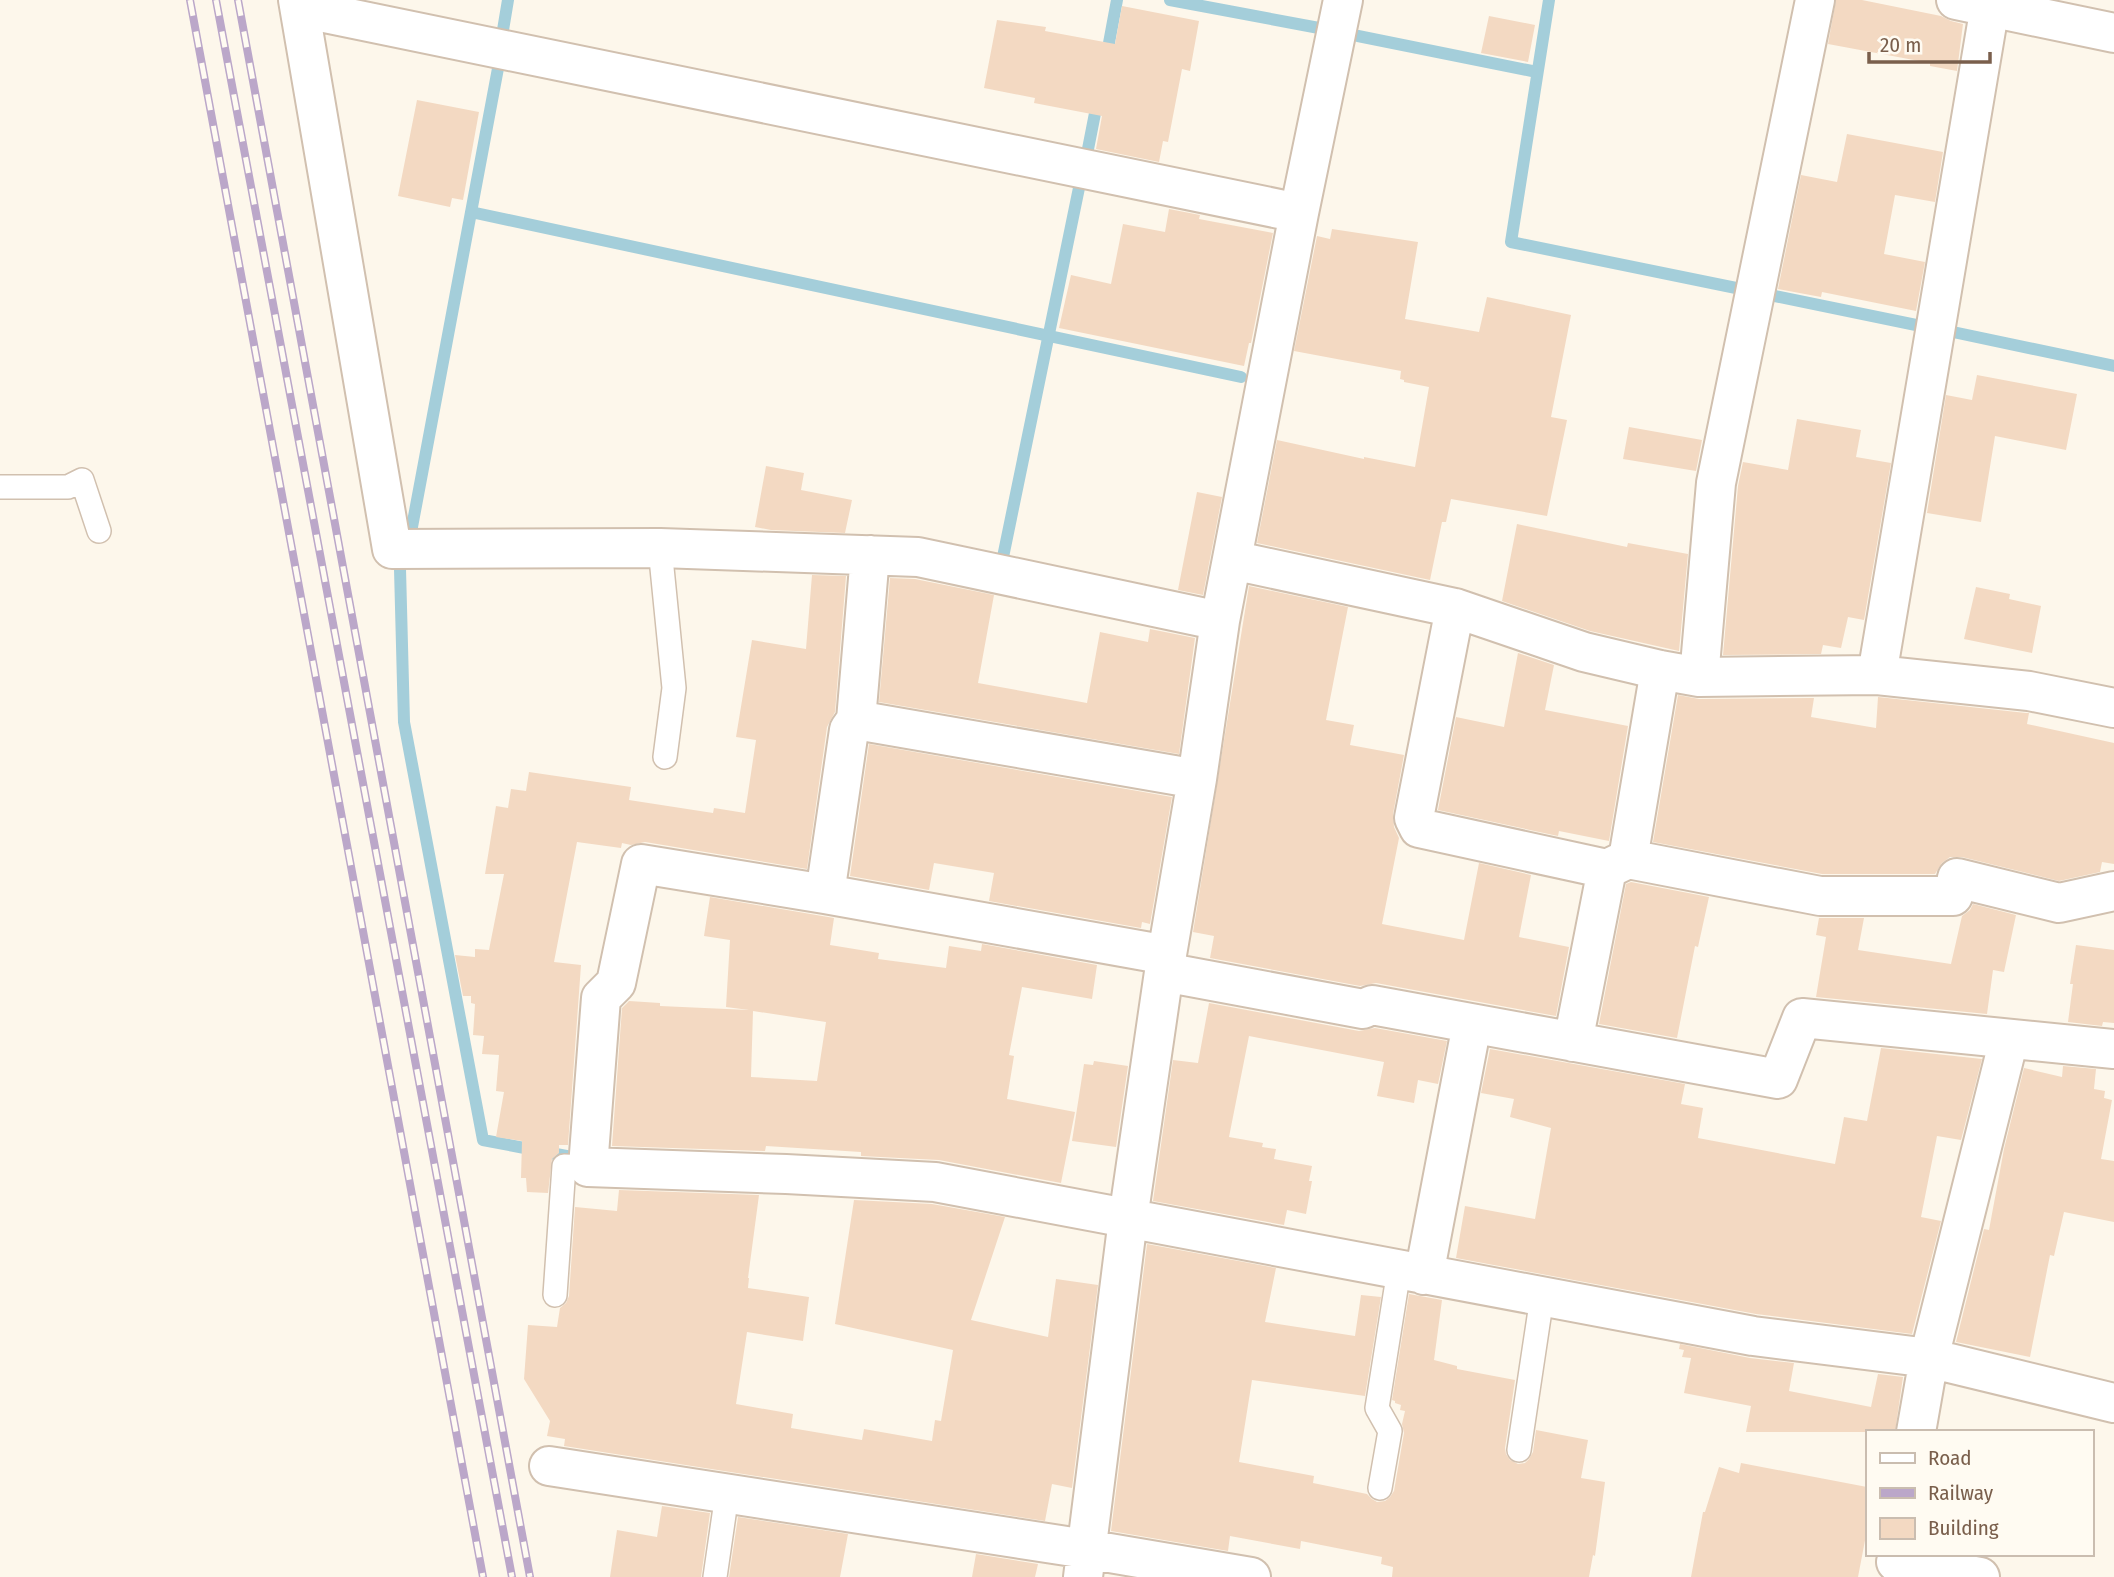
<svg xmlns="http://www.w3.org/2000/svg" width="2114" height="1577" viewBox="0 0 2114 1577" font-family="'Fira Sans Condensed',sans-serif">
	<rect width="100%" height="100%" fill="#fdf7eb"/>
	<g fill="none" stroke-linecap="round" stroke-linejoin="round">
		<path stroke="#a4ceda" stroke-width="12" d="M1170,0L1319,28
			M1549,0L1511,242L1741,289
			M503,30L508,0
			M1358,36L1537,72
			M1106,59L1117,0
			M1088,149L1098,98
			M471,212L1241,377
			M1770,295L1916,325
			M1953,332L2114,366
			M412,527L499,63
			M1003,557L1080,183
			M400,569L404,722L483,1140L577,1158"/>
	</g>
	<path fill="#f3d9c2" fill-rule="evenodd" d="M1836,0H1862L1941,16L1951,21L1963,24L1957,71L1930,66V63L1828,44Z
		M1122,6L1199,21L1190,71L1182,69L1168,142L1163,141L1159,162L1096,149L1102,116L1034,103L1035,98L984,88L997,20L1046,27L1045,31L1115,44Z
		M1489,16L1535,25L1528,62L1481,53Z
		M417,100L479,112L463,200L452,198L450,207L398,196Z
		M1847,134L1943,152L1935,202L1895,195L1884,254L1925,262L1916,311L1822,292L1821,297L1778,289L1801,175L1837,182Z
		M1169,209L1200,215L1199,219L1273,233L1251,343H1249L1244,366L1059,328L1071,275L1111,284L1123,224L1165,232Z
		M1332,229L1418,242L1405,319L1479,332L1487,297L1571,315L1551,417L1567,420L1547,516L1451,499L1446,522H1442L1430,580L1257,543L1277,440L1364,459V457L1415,467L1429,387L1404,382V380L1400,379L1401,371L1294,351L1317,236L1330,239Z
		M1977,375L2077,394L2066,450L1995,436L1981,522L1927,513L1946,395L1972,400Z
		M1797,419L1861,430L1856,457L1891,463L1864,620L1848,617L1841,648L1823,645L1821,654L1723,655L1738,486L1743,462L1788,470Z
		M1629,427L1702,440L1696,471L1623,459Z
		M766,466L804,473L801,490L852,500L845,533L771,530L755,527Z
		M1197,492L1222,497L1203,595L1178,590Z
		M1517,524L1627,547L1628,543L1688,554L1679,651L1590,631L1502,601Z
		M812,575L846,576L835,712L827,727L807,869L645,842L631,845L622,843L621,848L577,842L554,962L581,965L568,1145H559V1153L552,1159L548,1193L527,1192L526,1178H521L522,1141L496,1137L504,1092L496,1091L499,1055L482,1054L484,1036L473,1035L475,1004L471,1003V996H463L455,955L475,957V949L489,950L504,874H485L496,806L508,808L511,789L526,791L529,772L631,787L629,800L713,813L714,808L745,813L756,740L736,737L752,640L806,649Z
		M890,578L915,579L994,595L978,683L1087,703L1100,632L1148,642L1150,629L1195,638L1179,754L879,702Z
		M1249,586L1348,607L1326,720L1354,725L1350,745L1404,755L1393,814L1394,827L1399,838L1382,924L1464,940L1479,863L1531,875L1519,937L1569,947L1556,1016L1376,983L1360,986L1210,958L1214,936L1193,932Z
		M1976,587L2010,594L2009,599L2041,606L2032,653L1964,639Z
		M1518,653L1554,665L1545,710L1628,726L1609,841L1559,831L1558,836L1438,810L1456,717L1504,727Z
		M1678,695L1699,699L1814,698L1811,717L1876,728L1878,697L2026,713H2029L2027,724L2114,743V864L2102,862L2100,872L2059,881L1962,857H1950L1942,863L1935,874H1822L1653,842Z
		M869,744L1172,797L1150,924L1142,922L1141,928L989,901L994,873L934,863L929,890L850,876Z
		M1631,882L1709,897L1698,947L1695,946L1677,1038L1599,1024L1626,884Z
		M710,897L834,918L830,945L879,953L878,959L946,968L949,946L981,951L982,944L1097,965L1092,999L1022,987L1009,1055L1014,1056L1007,1099L1075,1112L1061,1183L939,1160L861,1156V1152L766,1146L765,1151L612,1146L622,1008L629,1001L660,1003V1006L749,1010L726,1007L730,940L704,936ZM753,1011L826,1022L817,1081L751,1077Z
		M1973,904L2016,915L2004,972L1993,970L1987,1014L1816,997L1826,937L1816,935L1819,918H1864L1858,950L1951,964L1962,916L1970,910Z
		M2076,945L2114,950V1023L2103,1022L2102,1026L2068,1022L2073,984H2070Z
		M1209,1003L1359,1031L1375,1028L1447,1041L1438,1084L1418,1080L1414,1103L1377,1096L1384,1062L1249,1036L1229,1137L1263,1143L1262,1147L1276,1149L1274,1159L1312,1166L1309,1181H1312L1306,1214L1287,1210L1284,1225L1153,1201L1173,1060L1198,1063Z
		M1881,1048L1982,1059L1961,1140L1937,1136L1921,1217L1941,1221L1912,1334L1756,1314L1456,1258L1465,1206L1535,1219L1551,1128L1510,1117L1514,1099L1481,1093L1490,1049L1685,1084L1681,1104L1703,1108L1698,1138L1835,1164L1844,1117L1867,1121Z
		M1094,1061L1128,1066L1116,1147L1072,1141L1084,1064L1093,1065Z
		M2063,1066L2096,1069L2094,1089L2105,1091L2104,1098L2112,1100L2101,1159L2114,1161V1222L2064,1212L2054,1256L2050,1255L2030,1357L1956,1342L1984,1229L1989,1230L2004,1149L2024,1068L2062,1077Z
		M619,1190L759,1195L748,1278H749L748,1288L809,1297L803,1341L747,1332L736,1404L793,1414L791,1428L862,1440L864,1429L932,1441L935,1420L941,1421L953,1350L835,1324L854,1200L932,1204L1005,1217L971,1320L1048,1337L1056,1279L1098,1285L1072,1488L1052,1484L1045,1521L564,1446L565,1439L547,1436L550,1421L524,1379L528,1325L557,1327L560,1308L566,1303L569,1296L575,1207L617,1211Z
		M1147,1244L1276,1268L1265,1322L1355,1336L1361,1295L1381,1297L1365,1396L1252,1380L1239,1462L1314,1476L1313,1483L1367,1494L1372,1499L1377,1502L1385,1501L1390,1497L1394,1491L1404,1433L1402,1424L1405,1411L1400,1410L1401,1405L1395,1403V1401L1392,1400L1409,1294L1442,1300L1434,1360L1457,1366V1369L1515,1380L1505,1448L1506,1454L1510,1460L1518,1464L1525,1463L1529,1459L1533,1452L1536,1430L1588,1440L1581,1478L1605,1482L1595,1556L1593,1555L1589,1577H1392L1393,1567L1381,1564L1382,1557L1301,1541L1300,1549L1230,1536L1228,1551L1111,1531Z
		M1680,1344L1750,1358L1794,1363L1789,1391L1871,1407L1878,1374L1903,1377L1895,1432H1746L1751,1406L1684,1393L1691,1358L1682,1357L1684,1350L1679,1349Z
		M1741,1463L1867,1487V1530L1858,1577H1691L1703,1512H1705L1719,1467L1739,1473Z
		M662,1506L710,1513L701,1577H610L617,1530L657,1537Z
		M738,1517L848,1534L840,1577H729Z
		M976,1554L1038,1564L1035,1577H972Z"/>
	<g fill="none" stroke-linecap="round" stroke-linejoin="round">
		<defs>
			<path id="service" d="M0,487H68L82,480L99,531
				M660,548L674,688L665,757
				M555,1295L564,1166L588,1167
				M1519,1450L1542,1297
				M1380,1488L1390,1431L1377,1408L1399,1270
				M715,1577L727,1494"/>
			<path id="minor" d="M298,0L392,549L660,548L918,557L1220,621
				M1956,0L2114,33
				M300,8L1299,213
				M1232,560L1455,608L1584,652L1660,670L1699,677L1877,675L2029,691L2114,708
				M1455,608L1414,818L1419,828L1607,869
				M1877,675L1991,0
				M1699,677L1716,483L1815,0
				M856,720L870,555
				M1628,859L1820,896H1953L1957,878L2059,903L2114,891
				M825,894L849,730L856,720L1197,779
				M1167,955L825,894L641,864L616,983L601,998L588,1167L786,1174L935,1182L1753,1336L1929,1358L2114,1403
				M1164,972L1363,1009L1372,1005L1778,1079L1802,1018L2114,1049
				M1573,1042L1607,869L1628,859L1660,670
				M1424,1275L1472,1024
				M1916,1432L1929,1358L2009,1039
				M549,1466L1086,1549L1251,1577
				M1896,1562L1980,1577
				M1083,1577L1128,1219L1164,972L1197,779L1220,621L1299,213L1343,0"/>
		</defs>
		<use href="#service" stroke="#d1c0af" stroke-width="26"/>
		<use href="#minor" stroke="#d1c0af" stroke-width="42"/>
		<use href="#service" stroke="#fff" stroke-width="23"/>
		<use href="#minor" stroke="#fff" stroke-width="38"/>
		<defs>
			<path id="rail" d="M190,0L483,1577
				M216,0L512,1577
				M238,0L530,1577"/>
		</defs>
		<use href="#rail" stroke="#bba7c9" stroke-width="8"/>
		<use href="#rail" stroke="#fffbf2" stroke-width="5" stroke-dasharray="16" stroke-linecap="butt"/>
	</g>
	<rect x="1866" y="1430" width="228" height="126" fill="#fffbf2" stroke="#cabdb0" stroke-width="2"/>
	<rect x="1880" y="1453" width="35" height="10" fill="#ffffff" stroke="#cabdb0" stroke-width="2"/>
	<text x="1928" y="1465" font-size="21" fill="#7a5f4c">Road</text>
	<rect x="1880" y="1488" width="35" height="10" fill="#bba7c9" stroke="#cabdb0" stroke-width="2"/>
	<text x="1928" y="1500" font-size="21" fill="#7a5f4c">Railway</text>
	<rect x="1880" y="1518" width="35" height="21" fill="#f3d9c2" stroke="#cabdb0" stroke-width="2"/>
	<text x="1928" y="1535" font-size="21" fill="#7a5f4c">Building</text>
	<path d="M1869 52v10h121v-10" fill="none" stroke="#7a5f4c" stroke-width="3.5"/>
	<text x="1880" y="52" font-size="21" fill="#7a5f4c" stroke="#fffbf2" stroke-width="5" paint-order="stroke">20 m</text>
</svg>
